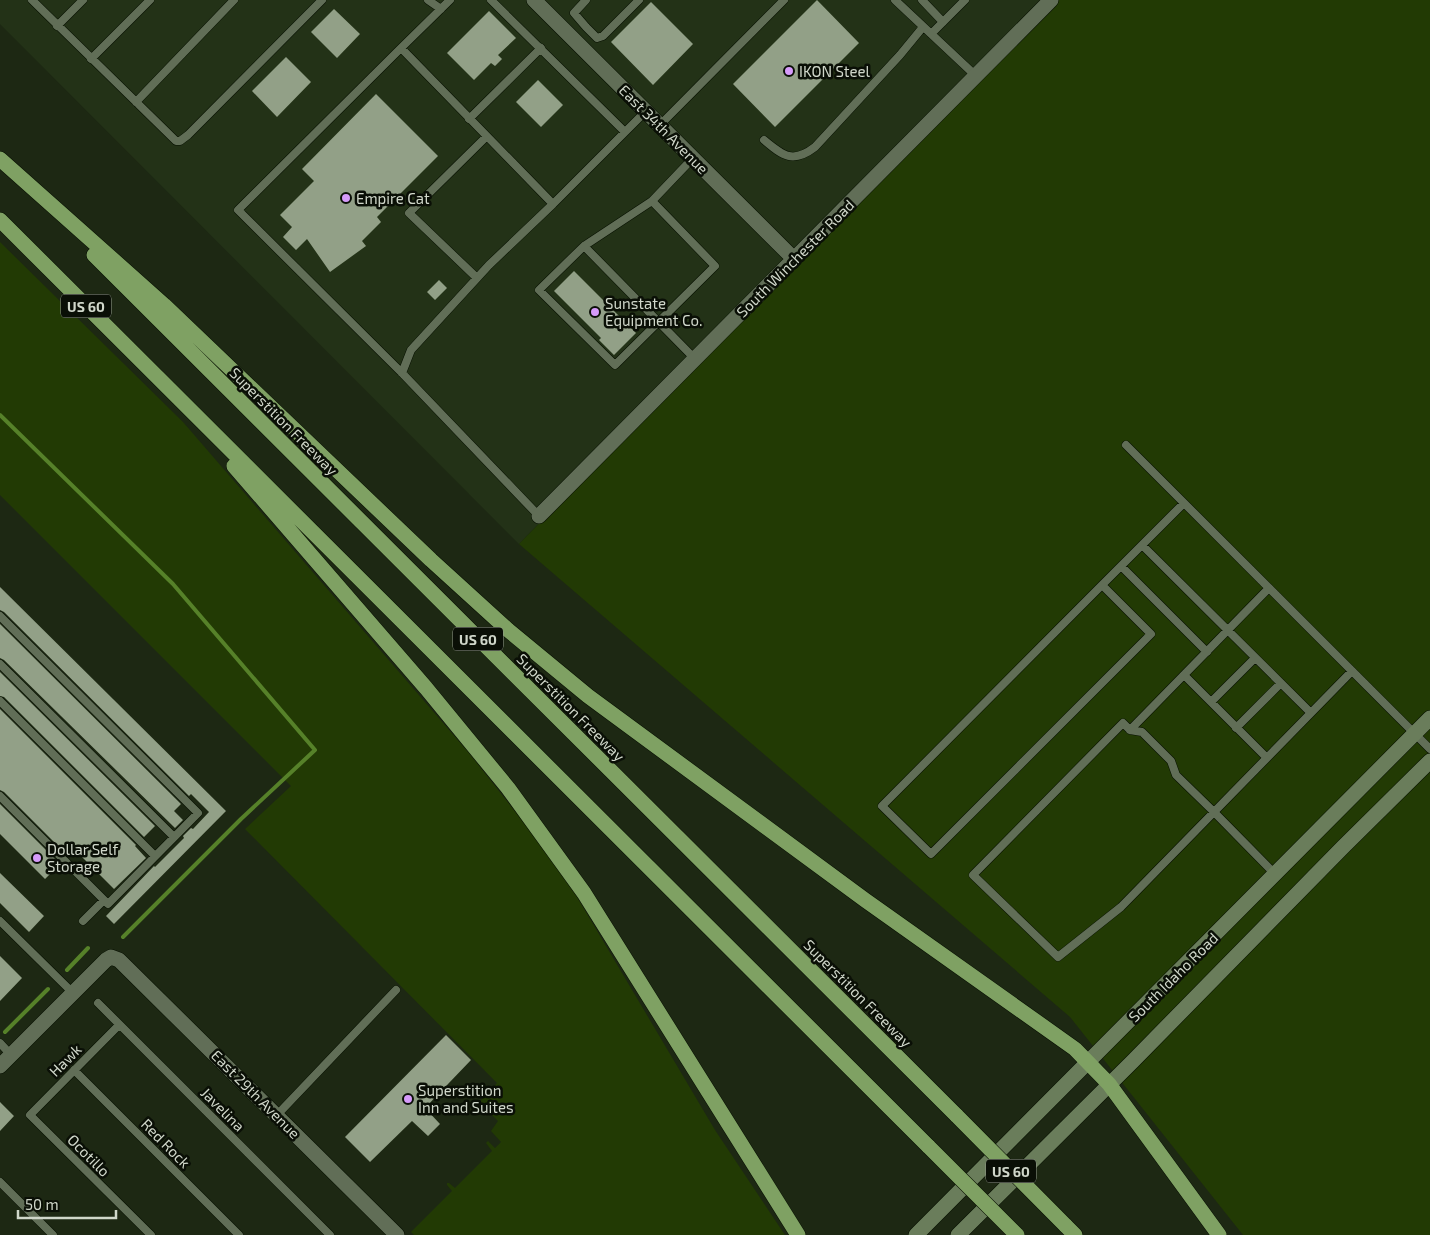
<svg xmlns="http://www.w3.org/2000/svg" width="1430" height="1235" viewBox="0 0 1430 1235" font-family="'Exo 2',sans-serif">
	<rect width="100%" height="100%" fill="#1d2813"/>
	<path fill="#233217" d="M0,0H1050L519,544L0,24Z"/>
	<path fill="#223a04" d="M1055,0H1430V1235H1243L1070,1017L519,544Z
		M0,242L183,422L469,753L529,829L577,897L715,1130L785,1235H414L411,1232L452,1191L447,1185V1183H449L455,1188L492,1151L486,1143L488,1141L495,1148L501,1142L491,1131L498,1121L483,1106L475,1114L472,1112L475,1110L474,1108L497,1083L245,829L291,786L0,495Z"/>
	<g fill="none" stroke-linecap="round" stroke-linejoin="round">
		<path stroke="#568129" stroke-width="4" d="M0,415L173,584L315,750L241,819L123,937
			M67,970L88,948
			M5,1032L48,989"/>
	</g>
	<path fill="#92a087" d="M817,0L859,43L775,127L733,84Z
		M651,2L693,44L653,85L611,42Z
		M334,9L360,34L337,58L311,32Z
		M489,11L516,38L498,55L502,59L495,66L491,63L474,80L447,53Z
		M286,57L311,82L277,117L252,91Z
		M538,80L563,105L541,127L516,102Z
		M376,94L438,156L377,217L381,222L362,241L366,246L330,272L307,239L296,250L283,237L292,227L280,215L314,181L302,169Z
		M574,271L636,333L614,355L599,340L601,338L554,291Z
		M439,280L447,288L435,300L427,292Z
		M0,587L226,811L114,924L106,916L154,866L155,867L184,838L183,836L191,828L193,829L209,812L191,794L189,796L4,612L0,610Z
		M0,624L181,804L174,811L183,820L175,828L4,660L0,658Z
		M0,672L155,826L144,837L4,697L0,696Z
		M0,709L136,845L135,846L146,858L114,889L78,853L73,857L70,853L68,856L4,792L0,790Z
		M0,804L60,864L45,879L0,834Z
		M0,873L44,916L29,932L0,903Z
		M0,956L22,978L0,1001Z
		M446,1035L471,1060L425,1108L440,1124L428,1136L412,1121L370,1162L345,1137Z
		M0,1102L14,1116L0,1131Z"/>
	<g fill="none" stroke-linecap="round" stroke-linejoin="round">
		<defs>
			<path id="lane" d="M32,0L176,141H180L188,135L322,0
				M428,0L441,9
				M450,0L401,48L553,204L646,111
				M491,0L625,132
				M586,0L574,13L586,27L597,38L603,36L639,0
				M895,0L976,76
				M922,0L943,22
				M57,26L83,0
				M931,34L965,0
				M401,48L238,210L402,373L539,516
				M91,59L150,0
				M136,102L234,0
				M469,119L541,48
				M660,125L784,0
				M764,140C783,156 793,164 815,147L900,55L923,27
				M693,158L652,201L584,246L695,359
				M584,246L539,290L615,365L715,266L652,201
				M477,278L409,213L486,137
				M402,373L411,350L489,265L553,204
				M1126,445L1430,749
				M1142,545L1311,713
				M1121,566L1207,652
				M1102,585L1151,634L931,854L882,806Z
				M1102,585L1184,503
				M0,616L198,813L108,904L0,796
				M0,664L174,837
				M1184,675L1267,758
				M0,701L155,856
				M1211,702L1255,658
				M1236,728L1281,683
				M1130,730L1142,732L1171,761L1176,775L1214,812L1121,907L1058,957L973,875L1123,723L1130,730L1269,588
				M1275,874L1214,812L1352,671
				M0,921L73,993
				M83,921L104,900
				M98,1003L330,1235
				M119,1025L30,1115L151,1235
				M0,1043L11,1055
				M74,1070L239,1235
				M277,1115L396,990
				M0,1182L53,1235"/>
			<path id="street" d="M534,0L794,259
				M539,516L1051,0
				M0,1066L106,960L111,957L119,960L397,1235"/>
			<path id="secondary" d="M916,1235L1430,718
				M958,1235L1133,1061L1343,847L1430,761"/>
			<path id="highway" d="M0,159L164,305L431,560L508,630L588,696L865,900L1075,1049L1109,1084L1219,1235
				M0,220L929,1147
				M94,255L957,1116
				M234,466L426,688L508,788L584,893L798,1235
				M1065,1225L1075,1235"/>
		</defs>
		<use href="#lane" stroke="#071001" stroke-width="9"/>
		<use href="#street" stroke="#071001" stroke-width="16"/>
		<use href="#secondary" stroke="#071001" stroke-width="16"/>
		<use href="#highway" stroke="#071001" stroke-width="16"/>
		<use href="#lane" stroke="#616e57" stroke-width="8"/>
		<use href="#street" stroke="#616e57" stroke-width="15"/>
		<use href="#secondary" stroke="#6a7d5b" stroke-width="15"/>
		<use href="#highway" stroke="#7fa163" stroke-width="15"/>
		<defs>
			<path id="highway-bridge" d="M957,1116L1065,1225
				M929,1147L1017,1235"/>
		</defs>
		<use href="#highway-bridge" stroke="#071001" stroke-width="16" stroke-linecap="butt"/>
		<use href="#highway-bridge" stroke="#7fa163" stroke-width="15"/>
	</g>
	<g fill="#d69bfa" stroke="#0a0f06" stroke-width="2">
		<circle cx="789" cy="71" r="5"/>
		<circle cx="346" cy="198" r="5"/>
		<circle cx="595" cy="312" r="5"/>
		<circle cx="37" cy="858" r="5"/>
		<circle cx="408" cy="1099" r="5"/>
	</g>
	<g text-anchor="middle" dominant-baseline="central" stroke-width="5" stroke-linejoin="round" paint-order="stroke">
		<g fill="#0a0f06" stroke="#959b8f" stroke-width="1">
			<rect x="61" y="294.5" width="50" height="23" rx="4"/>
			<rect x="453" y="627.5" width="50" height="23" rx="4"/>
			<rect x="986" y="1159.5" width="50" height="23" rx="4"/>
		</g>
		<g font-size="14" font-weight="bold" fill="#d0d7ca">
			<text x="86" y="306">US 60</text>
			<text x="478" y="639">US 60</text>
			<text x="1011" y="1171">US 60</text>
		</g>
		<g font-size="15" fill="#d0d7ca" stroke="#0a0f06" text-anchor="start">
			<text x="799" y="71">IKON Steel</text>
			<text x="356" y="198">Empire Cat</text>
			<text x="605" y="303">Sunstate<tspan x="605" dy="17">Equipment Co.</tspan></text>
			<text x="47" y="849">Dollar Self<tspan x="47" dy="17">Storage</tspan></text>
			<text x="418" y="1090">Superstition<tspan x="418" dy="17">Inn and Suites</tspan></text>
		</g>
		<g font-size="15" fill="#d0d7ca" stroke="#0a0f06">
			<text transform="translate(664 129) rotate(45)">East 34th Avenue</text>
			<text transform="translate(795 258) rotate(-45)">South Winchester Road</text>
			<text transform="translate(284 421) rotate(45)">Superstition Freeway</text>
			<text transform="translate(571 707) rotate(45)">Superstition Freeway</text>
			<text transform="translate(1173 977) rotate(-45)">South Idaho Road</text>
			<text transform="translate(858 993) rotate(45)">Superstition Freeway</text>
			<text transform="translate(65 1060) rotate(-45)">Hawk</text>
			<text transform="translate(256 1094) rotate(45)">East 29th Avenue</text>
			<text transform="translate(223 1109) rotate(45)">Javelina</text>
			<text transform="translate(166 1143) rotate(45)">Red Rock</text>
			<text transform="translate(89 1155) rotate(45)">Ocotillo</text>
		</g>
	</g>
	<path d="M18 1210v8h98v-8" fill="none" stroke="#d0d7ca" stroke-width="2.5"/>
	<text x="25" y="1210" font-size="15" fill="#d0d7ca" stroke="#0a0f06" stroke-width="4" paint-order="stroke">50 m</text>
</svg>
